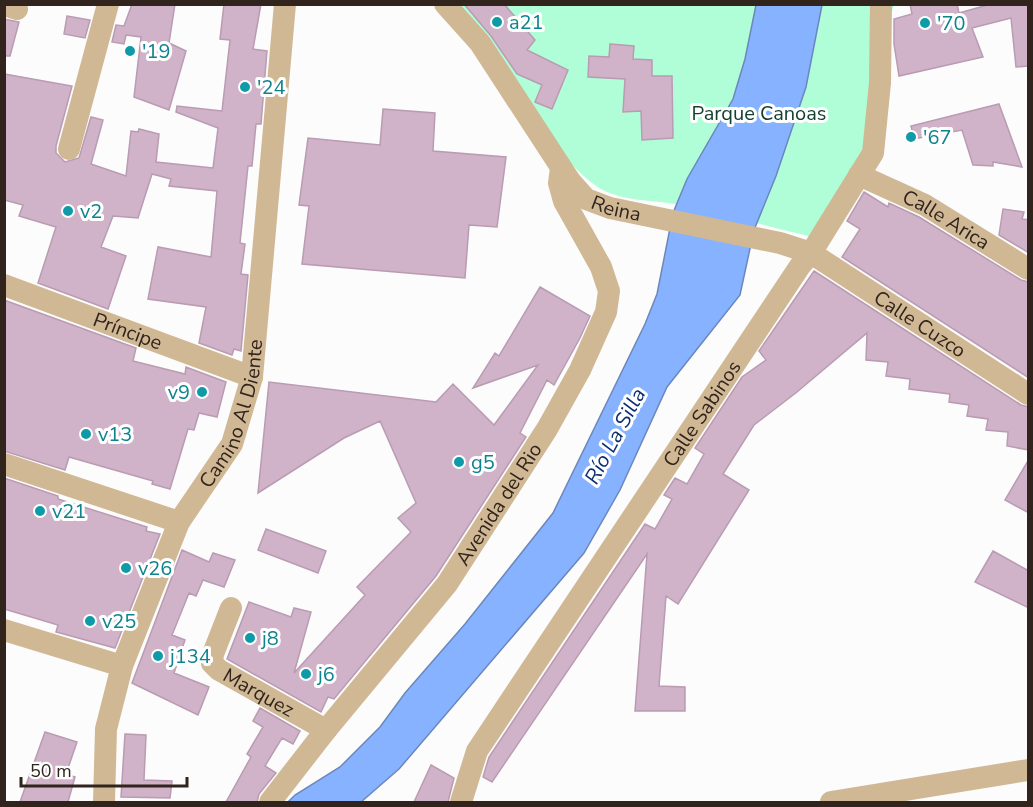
<svg xmlns="http://www.w3.org/2000/svg" width="1033" height="807" viewBox="0 0 1033 807" font-family="'Nunito Sans',sans-serif">
	<rect width="100%" height="100%" fill="#fcfcfc"/>
	<path fill="#b0fed7" d="M455,5H894L886,28L863,154L809,236C766,226 724,214 681,205C656,200 629,202 605,191C563,173 485,46 455,5Z"/>
	<path fill="#86b2ff" stroke="#6c87bb" stroke-width="1.5" d="M756,5H822L806,87L776,176L754,230L740,295L667,387L620,490L584,553L399,769L361,802H288L295,795L340,767L380,727L405,693L465,624L553,513L645,324L657,294L673,213L687,179L733,99L745,59Z"/>
	<path fill="#d0b2c9" stroke="#b99bb2" stroke-width="1.5" d="M132,4H175L169,43L186,51L169,110L134,97L141,37L126,35L124,44L112,42L116,25L124,26Z
		M224,4H261L253,49L267,51L261,124H256L252,166H248L240,243L245,244L241,274L248,275L241,351L234,349L232,355L199,343L206,307L148,299L158,247L211,257L217,191L169,186L171,179L152,174L138,218L113,216L101,247L126,256L108,309L38,283L56,227L19,216L23,205L4,200V74L72,86L56,146V153L65,162L79,158L91,117L103,120L91,164L126,176L131,131L138,132L139,129L159,134L156,162L213,168L218,128L176,112L177,106L222,111L230,40L220,39Z
		M464,4H504L535,40L527,50L568,70L552,109L535,102L542,85L517,74L491,36Z
		M910,4H957L959,13L991,4H1029V66L1016,67L1011,18L972,28L983,57L899,76L894,44V19L912,14Z
		M67,16L90,20L85,38L64,34Z
		M4,19L19,22L10,56H4Z
		M610,44L634,46L633,59L652,60V76H672L673,138L642,140L641,111L623,112L625,79L588,77L589,56L609,57Z
		M999,104L1022,167L993,162V166L973,165L962,130L914,139L911,126Z
		M383,109L435,113L433,151L506,157L497,227L469,225L465,278L302,264L309,206L299,205L308,138L380,145Z
		M864,192L888,207L889,203L919,217L1021,280L1029,282V378L842,257L860,229L847,221Z
		M1003,209L1024,212L1022,219L1029,220V253L999,235Z
		M814,271L1021,405L1029,407V450L1007,446L1008,432L986,430L988,419L967,416L969,405L949,402L950,394L909,389L910,379L886,376L888,362L866,360L867,333L797,392L754,425L723,474L749,490L678,604L666,596L659,686L685,687V711H635L647,554L492,782L483,777L489,757L645,524L655,529L672,499L664,495L675,478L687,484L704,454L695,448L742,377L766,360L759,351Z
		M540,287L590,316L580,338L554,385L547,380L520,433L526,437L436,576L334,699L328,697L321,712L227,659L249,602L291,617L294,608L311,612L294,673L365,595L357,587L411,532L398,518L416,503L380,421L344,438L258,493L269,382L436,402L453,384L494,425L538,365L473,388L495,353L499,356Z
		M4,300L136,348L133,361L185,374L186,367L226,382L217,417L199,413L194,430L188,429L170,489L152,484L153,481L69,457L65,470L4,451Z
		M1029,459V513L1005,500Z
		M4,478L58,496V499L147,527L146,531L160,534L115,648L56,632L58,625L4,609Z
		M266,529L326,551L318,573L258,550Z
		M182,550L209,562L213,553L235,560L224,587L203,580L196,596L189,593L172,635L185,640L174,673L209,687L198,715L132,683Z
		M993,551L1029,571V608L975,582Z
		M260,708L300,731L293,744L282,738L265,766L276,773L259,794L257,802H226L251,757L247,754L263,727L253,721Z
		M45,732L77,742L66,774L75,777L68,802H20Z
		M125,734L146,735L144,780L172,781L170,798L121,797Z
		M431,765L454,778L448,802H414Z"/>
	<g fill="none" stroke-linecap="round" stroke-linejoin="round">
		<g stroke="#d0b895" stroke-width="22">
			<path id="s1" d="M445,4L480,43L570,181L586,199L610,208L780,243L811,253L1028,394"/>
			<path d="M4,5L17,9"/>
			<path d="M69,149L108,4"/>
			<path id="s2" d="M859,175L925,205L1028,269"/>
			<path id="s3" d="M4,285L252,377"/>
			<path d="M4,464L179,522"/>
			<path id="s4" d="M231,608L213,654L212,663L219,670L326,730"/>
			<path d="M4,630L122,666"/>
			<path id="s5" d="M104,802L106,729L122,666L179,522L232,444L252,377L285,4"/>
			<path id="s6" d="M270,802L326,730L447,584L547,429L580,370L606,312L609,291L601,267L564,201L559,183L561,168"/>
			<path id="s7" d="M461,802L477,751L800,266L811,253L873,153L880,83L881,4"/>
			<path d="M831,802L1028,770"/>
		</g>
	</g>
	<g fill="#0f9aa8" stroke="#fff" stroke-width="2">
		<circle cx="497" cy="22" r="6"/>
		<circle cx="925" cy="23" r="6"/>
		<circle cx="130" cy="51" r="6"/>
		<circle cx="245" cy="87" r="6"/>
		<circle cx="911" cy="137" r="6"/>
		<circle cx="68" cy="211" r="6"/>
		<circle cx="202" cy="392" r="6"/>
		<circle cx="86" cy="434" r="6"/>
		<circle cx="459" cy="462" r="6"/>
		<circle cx="40" cy="511" r="6"/>
		<circle cx="126" cy="568" r="6"/>
		<circle cx="90" cy="621" r="6"/>
		<circle cx="250" cy="638" r="6"/>
		<circle cx="158" cy="656" r="6"/>
		<circle cx="306" cy="674" r="6"/>
	</g>
	<g text-anchor="middle" dominant-baseline="central" stroke-width="6" stroke-linejoin="round" paint-order="stroke">
		<g font-size="20" fill="#0d838f" stroke="#fff" text-anchor="start">
			<text x="509" y="22">a21</text>
			<text x="937" y="23">'70</text>
			<text x="142" y="51">'19</text>
			<text x="257" y="87">'24</text>
			<text x="923" y="137">'67</text>
			<text x="80" y="211">v2</text>
			<text x="190" y="392" text-anchor="end">v9</text>
			<text x="98" y="434">v13</text>
			<text x="471" y="462">g5</text>
			<text x="52" y="511">v21</text>
			<text x="138" y="568">v26</text>
			<text x="102" y="621">v25</text>
			<text x="262" y="638">j8</text>
			<text x="170" y="656">j134</text>
			<text x="318" y="674">j6</text>
		</g>
		<g font-size="20" fill="#14412e" stroke="#fff">
			<text x="759" y="113">Parque Canoas</text>
		</g>
		<g font-size="20" fill="#31241d" stroke="#fff">
			<text stroke="none"><textPath href="#s1" startOffset="273">Reina</textPath></text>
			<text stroke="none"><textPath href="#s2" startOffset="98">Calle Arica</textPath></text>
			<text stroke="none"><textPath href="#s1" startOffset="603">Calle Cuzco</textPath></text>
			<text stroke="none"><textPath href="#s3" startOffset="132">Príncipe</textPath></text>
			<text stroke="none"><textPath href="#s5" startOffset="416">Camino Al Diente</textPath></text>
			<text stroke="none"><textPath href="#s7" startOffset="459">Calle Sabinos</textPath></text>
			<text stroke="none"><textPath href="#s6" startOffset="376">Avenida del Rio</textPath></text>
			<text stroke="none"><textPath href="#s4" startOffset="114">Marquez</textPath></text>
		</g>
		<g font-size="21" font-style="italic" fill="#0b2e70" stroke="#fff">
			<text transform="translate(615 436) rotate(-62)">Río La Silla</text>
		</g>
	</g>
	<rect width="1033" height="807" fill="none" stroke="#31241d" stroke-width="12"/>
	<path d="M21 777v9h166v-9" fill="none" stroke="#31241d" stroke-width="3"/>
	<text x="30" y="777" font-size="18" fill="#31241d" stroke="#ffffff" stroke-width="4.5" paint-order="stroke">50 m</text>
</svg>
